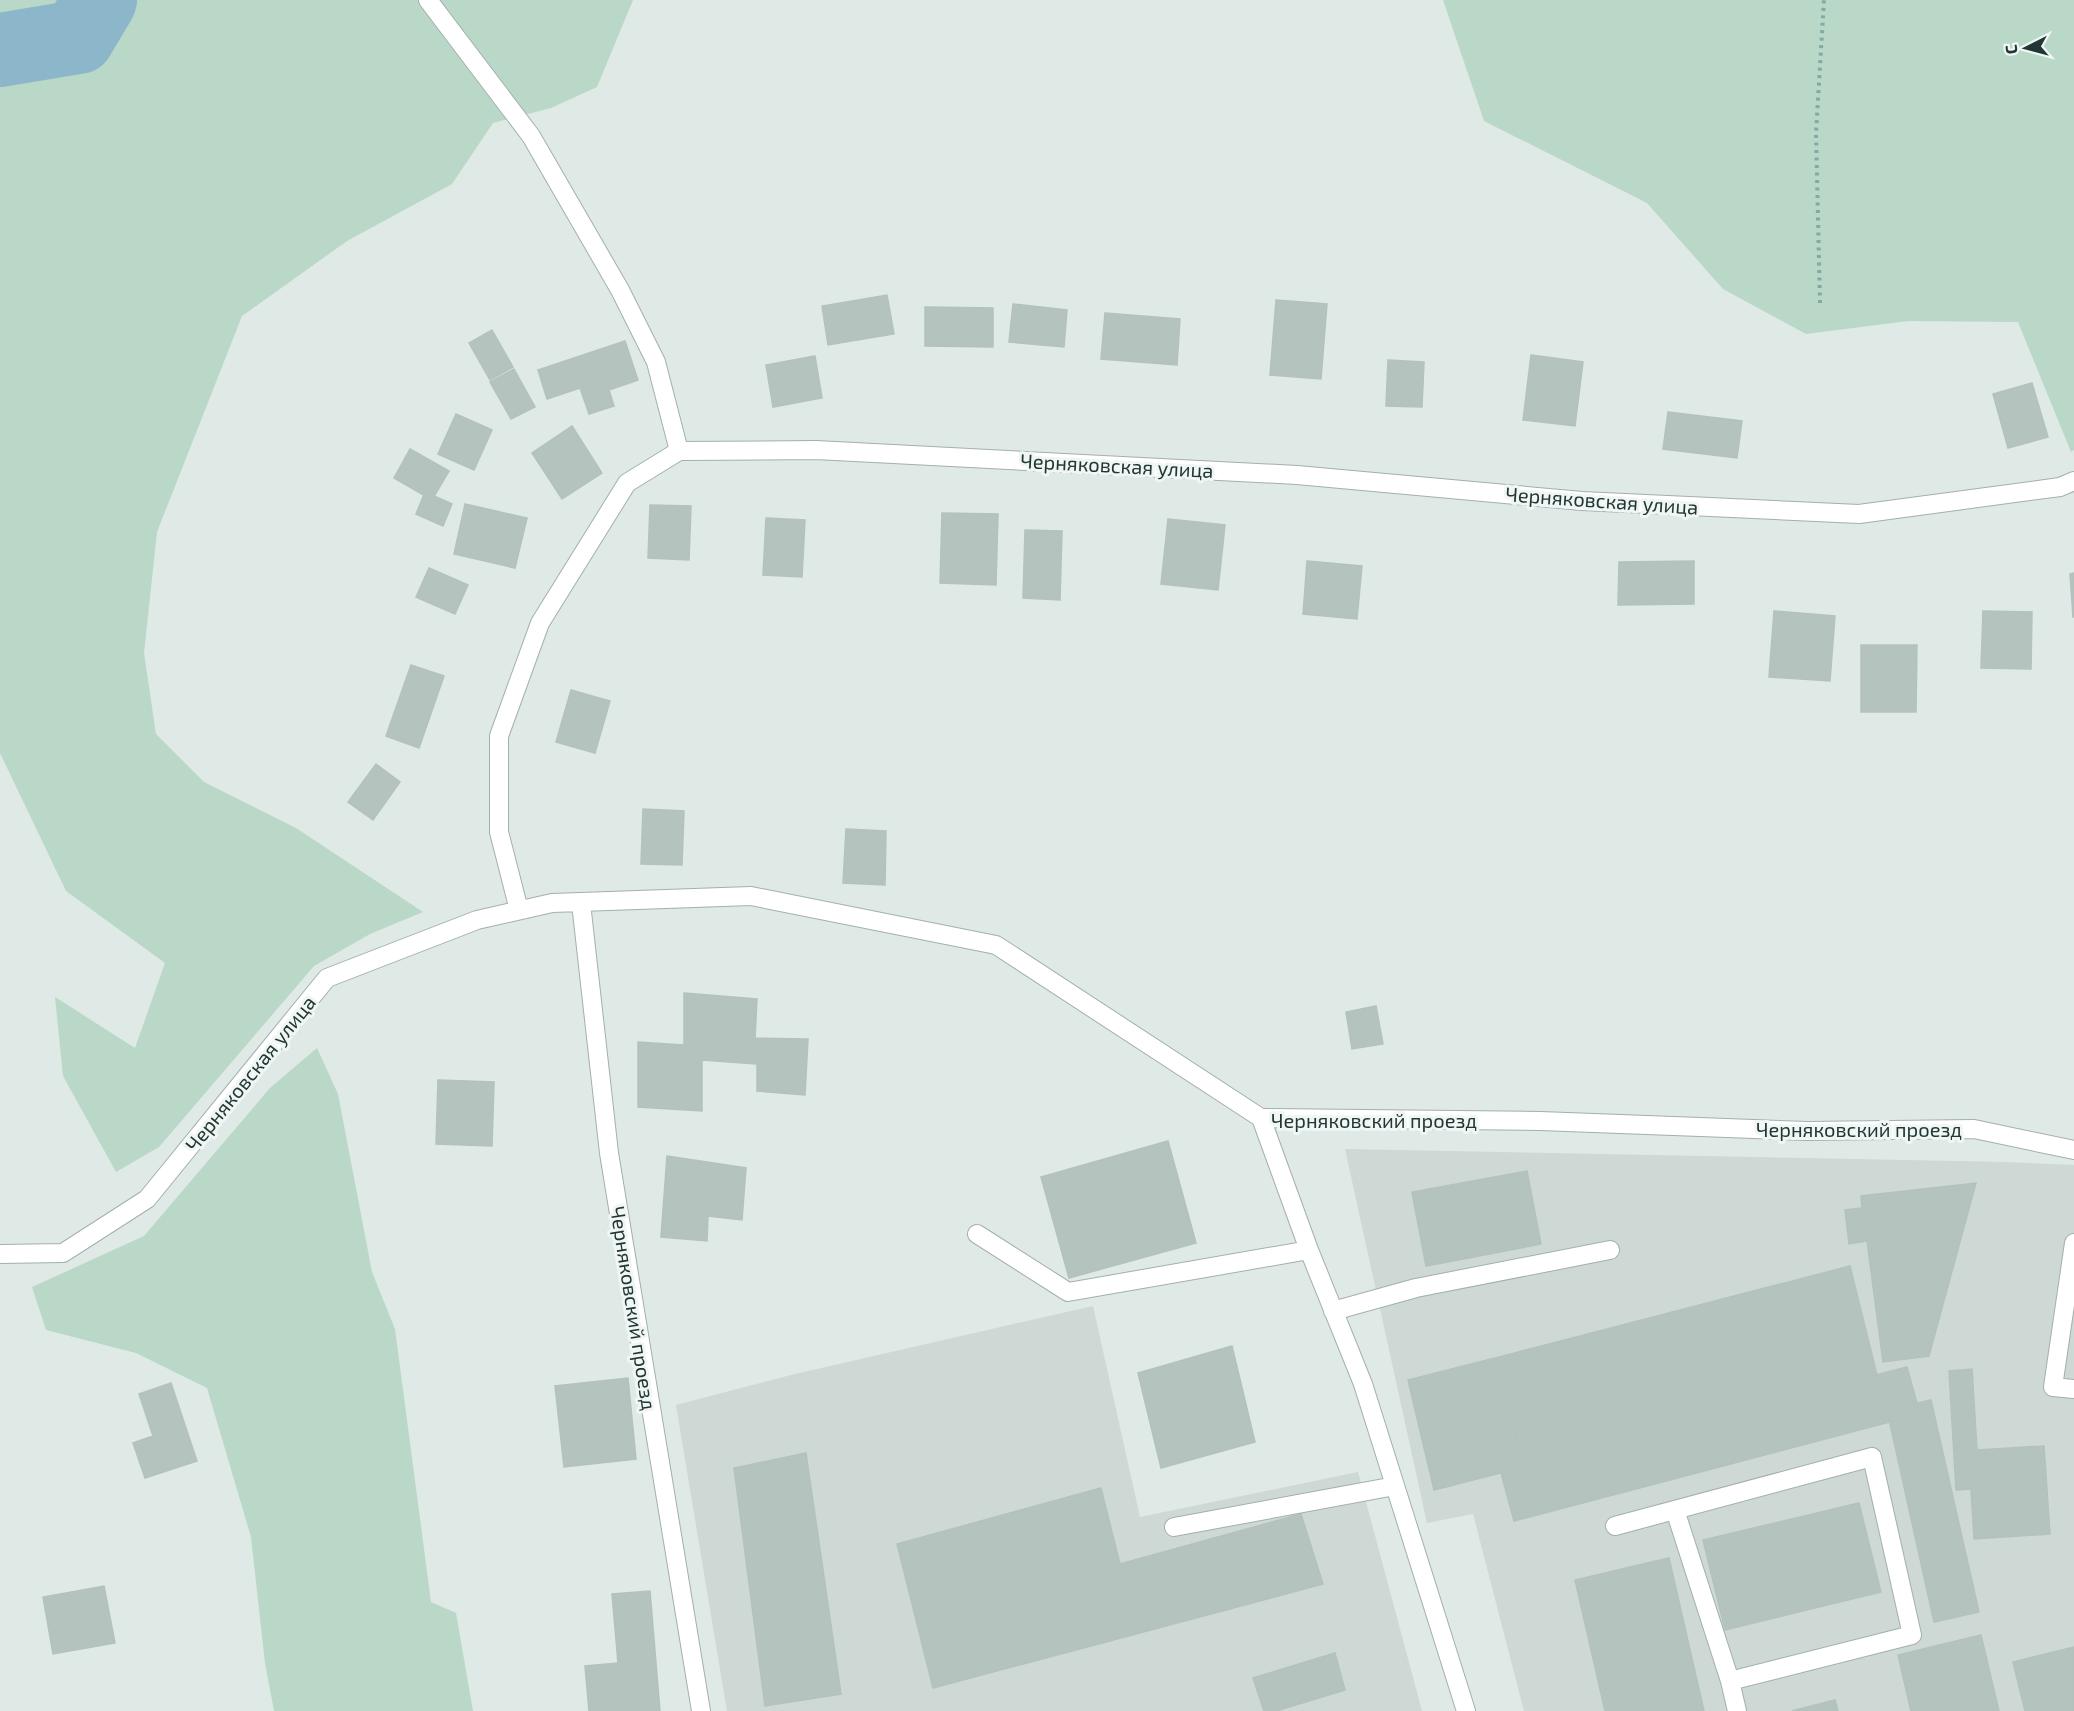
<svg xmlns="http://www.w3.org/2000/svg" width="2074" height="1711" viewBox="0 0 2074 1711" font-family="'Exo 2',sans-serif">
	<rect width="100%" height="100%" fill="#dfe9e6"/>
	<path fill="#ced8d5" d="M1345,1149L2006,1162L2074,1165V1711H1524L1473,1514L1427,1523Z
		M1093,1306L1140,1517L1358,1472L1422,1711H727L676,1405L795,1374Z"/>
	<path fill="#bad8c7" d="M0,0H633L597,87L551,108L493,123L452,184L347,241L242,316L157,532L144,653L156,734L204,782L296,828L423,912L370,934L314,966L159,1147L116,1172L63,1076L55,997L135,1048L165,963L66,891L0,753Z
		M1443,0H2074V450L2071,452L2018,322L1908,321L1806,334L1723,289L1647,203L1484,121Z
		M317,1048L338,1094L372,1272L395,1329L431,1602L456,1613L473,1711H274L265,1663L251,1537L207,1388L136,1353L46,1330L32,1287L144,1236L270,1088Z"/>
	<g fill="none" stroke-linecap="round" stroke-linejoin="round">
		<path stroke="#8cb6c9" stroke-width="74" d="M0,50L78,37L100,0"/>
	</g>
	<path fill="#b5c3bf" stroke="#b3c2be" stroke-width="1.5" d="M887,295L894,334L828,345L822,306Z
		M1276,300L1327,304L1321,379L1270,375Z
		M1013,304L1067,310L1064,347L1009,342Z
		M925,307L993,308V347L925,346Z
		M1105,313L1180,319L1177,365L1101,359Z
		M492,330L513,367L490,380L469,343Z
		M625,341L638,380L609,390L614,406L589,414L580,388L547,399L538,370Z
		M1531,355L1583,362L1575,426L1523,420Z
		M815,356L822,398L773,407L766,365Z
		M1388,360L1424,362L1422,407L1386,406Z
		M514,369L535,407L511,419L490,382Z
		M2032,383L2048,437L2008,448L1993,394Z
		M1668,412L1742,421L1737,458L1663,449Z
		M456,414L492,430L474,470L438,454Z
		M572,426L602,473L562,499L532,453Z
		M410,449L449,471L432,500L394,478Z
		M425,492L452,504L443,526L416,514Z
		M465,504L527,518L515,568L454,554Z
		M650,505L691,506L689,560L648,558Z
		M942,513L998,514L996,585L940,583Z
		M766,518L805,520L802,577L763,575Z
		M1168,519L1225,525L1218,590L1161,584Z
		M1025,530L1062,531L1060,600L1023,598Z
		M1307,561L1362,566L1357,619L1303,614Z
		M1694,561V604L1618,605L1619,562Z
		M429,568L468,585L455,614L416,597Z
		M2074,573V617H2073L2070,574Z
		M1774,611L1835,616L1830,681L1769,677Z
		M1983,611L2032,612L2031,669L1981,668Z
		M1861,645H1917L1916,712H1861Z
		M411,665L444,676L419,748L386,736Z
		M571,690L610,701L595,753L556,742Z
		M376,764L400,782L373,820L348,802Z
		M643,809L684,811L682,865L641,864Z
		M846,829L886,831L885,885L843,883Z
		M684,993L757,999L755,1038L808,1039L805,1095L757,1091V1064L702,1060V1111L638,1107V1042L684,1045Z
		M1376,1006L1383,1044L1352,1049L1346,1012Z
		M438,1080L494,1082L492,1146L436,1144Z
		M1168,1141L1196,1243L1069,1278L1041,1177Z
		M667,1156L746,1168L742,1220L708,1216L707,1241L661,1237Z
		M1527,1171L1541,1244L1426,1266L1412,1192Z
		M1976,1183L1929,1356L1883,1362L1867,1241L1849,1244L1845,1210L1862,1208L1861,1196Z
		M1850,1266L1877,1375L1524,1467L1495,1358Z
		M1232,1346L1255,1442L1161,1468L1138,1373Z
		M1495,1358L1524,1467L1434,1490L1408,1380Z
		M1907,1367L1920,1414L1514,1521L1501,1473Z
		M1972,1369L1977,1450L2044,1446L2050,1534L1974,1539L1971,1489L1956,1490L1949,1371Z
		M628,1378L636,1459L564,1467L555,1386Z
		M171,1383L197,1461L145,1478L133,1443L153,1436L139,1394Z
		M1931,1400L1979,1612L1934,1622L1887,1410Z
		M806,1453L841,1694L765,1706L734,1468Z
		M1101,1488L1120,1564L1301,1514L1323,1584L933,1688L897,1544Z
		M1859,1503L1881,1592L1725,1630L1703,1540Z
		M1669,1558L1704,1711H1605L1575,1580Z
		M104,1586L115,1643L53,1654L43,1597Z
		M650,1591L660,1711H589L585,1666L618,1663L612,1594Z
		M1981,1635L1999,1711H1911L1898,1655Z
		M2074,1647V1711H2025L2013,1662Z
		M1335,1653L1345,1690L1276,1711H1264L1253,1678Z
		M1835,1700L1838,1711H1792Z"/>
	<g fill="none" stroke-linecap="round" stroke-linejoin="round">
		<defs>
			<path id="minor" d="M428,0L531,136L620,290L656,362L679,451
				M581,903L609,1153L701,1711
				M519,910L499,832V736L540,623L627,483L679,451L816,450L1297,475L1582,501L1859,514L2060,487L2074,481
				M1261,1118L1540,1121L1807,1131L1974,1129L2074,1150
				M1261,1118L1309,1250L1363,1384L1466,1711
				M977,1234L1068,1292L1309,1250
				M2074,1243L2053,1387L2074,1389
				M0,1254L63,1253L147,1199L327,978L477,920L552,903L751,896L996,945L1261,1118
				M1333,1311L1416,1288L1610,1250
				M1675,1510L1730,1681
				M1615,1526L1872,1457L1912,1635L1730,1681L1737,1711
				M1174,1527L1395,1486"/>
		</defs>
		<use href="#minor" stroke="#a3b0ad" stroke-width="20"/>
		<path stroke="#83a9a3" stroke-width="4" stroke-dasharray="3 4.5" stroke-linecap="butt" d="M1820,303L1816,133L1824,0"/>
		<use href="#minor" stroke="#fff" stroke-width="18"/>
	</g>
	<g text-anchor="middle" dominant-baseline="central" stroke-width="6" stroke-linejoin="round" paint-order="stroke">
		<g font-size="20" fill="#223735" stroke="#eff6f4">
			<text transform="translate(1117 465) rotate(3)">Черняковская улица</text>
			<text transform="translate(1602 500) rotate(4)">Черняковская улица</text>
			<text transform="translate(250 1073) rotate(-51)">Черняковская улица</text>
			<text x="1374" y="1120">Черняковский проезд</text>
			<text x="1859" y="1129">Черняковский проезд</text>
			<text transform="translate(634 1308) rotate(81)">Черняковский проезд</text>
		</g>
	</g>
	<g transform="translate(2026 48) rotate(264)" stroke="#eff6f4" stroke-width="4.5" paint-order="stroke">
	<path d="M0-4.5L10 22L0 15L-10 22Z" fill="#223735"/>
	<text y="-9" font-size="16" font-weight="bold" text-anchor="middle" fill="#223735">С</text>
	</g>
</svg>
